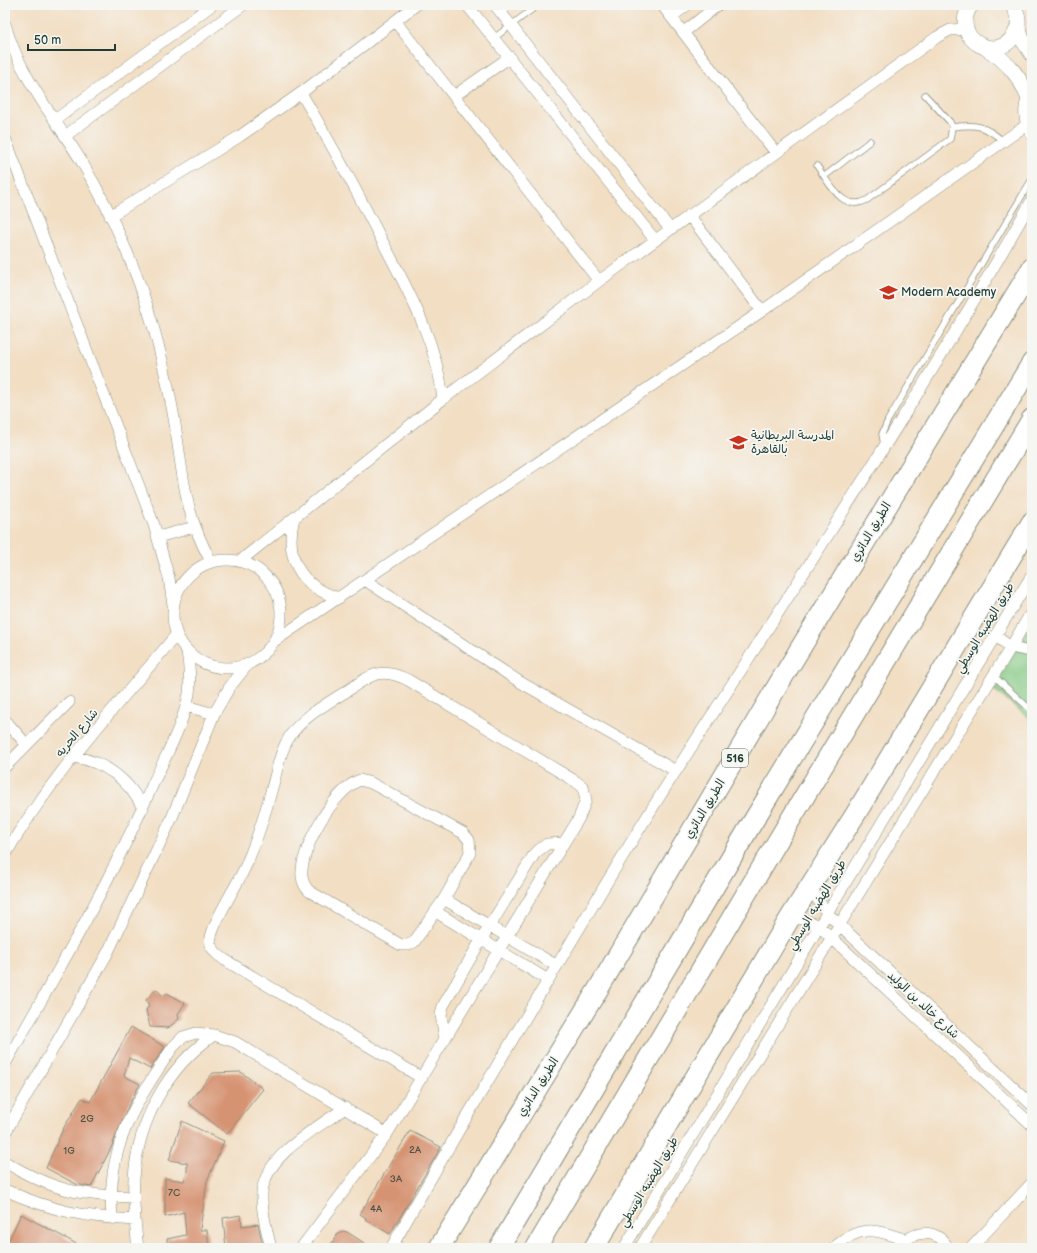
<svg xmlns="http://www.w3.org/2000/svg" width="1037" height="1253" viewBox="0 0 1037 1253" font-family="'Balsamiq Sans','Playpen Sans Arabic',sans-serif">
	<rect width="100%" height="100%" fill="#f6f6f2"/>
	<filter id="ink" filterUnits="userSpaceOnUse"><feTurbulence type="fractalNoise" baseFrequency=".025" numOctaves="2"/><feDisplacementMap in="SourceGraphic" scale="8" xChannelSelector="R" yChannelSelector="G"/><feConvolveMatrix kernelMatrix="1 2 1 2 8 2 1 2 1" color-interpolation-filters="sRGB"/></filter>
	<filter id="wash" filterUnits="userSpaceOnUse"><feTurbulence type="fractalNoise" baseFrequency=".012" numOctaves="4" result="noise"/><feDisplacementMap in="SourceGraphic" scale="16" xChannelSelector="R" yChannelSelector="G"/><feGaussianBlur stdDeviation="0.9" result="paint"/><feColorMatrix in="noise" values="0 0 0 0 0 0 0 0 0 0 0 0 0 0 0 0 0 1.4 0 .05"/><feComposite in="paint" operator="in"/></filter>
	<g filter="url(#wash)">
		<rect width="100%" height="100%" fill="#f2dec3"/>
		<path fill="#83c882" stroke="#51825b" d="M1032,621V720L993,689Z"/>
		<g id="blocks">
			<path fill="#d69372" d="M156,989L163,996L167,993L185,1003L178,1014L179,1019L168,1028L150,1027L146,1010L149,1006L146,1000Z
				M131,1027L165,1047L150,1069L129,1058L124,1076L140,1084L129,1104L111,1148L91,1187L76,1184L46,1168L63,1129L82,1098L90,1102Z
				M241,1072L263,1089L227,1134L188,1103L213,1073Z
				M182,1121L224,1141L207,1181L200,1230H207L209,1248H167V1239L186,1235L184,1212L165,1217V1178L184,1181L187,1172V1163L169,1160Z
				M410,1131L441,1147L390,1234L365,1219L366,1218L360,1214Z
				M21,1214L84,1248H5Z
				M241,1215L242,1226L258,1224L263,1246L252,1248H226L223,1218Z
				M343,1231L347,1232L372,1248H329L337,1235Z"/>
		</g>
	</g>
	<g filter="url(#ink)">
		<use href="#blocks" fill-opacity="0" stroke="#888e7c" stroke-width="1"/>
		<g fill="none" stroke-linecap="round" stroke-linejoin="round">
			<defs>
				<path id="lane" d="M494,38L538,5
					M952,127C977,124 984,125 1003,141
					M817,166C829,183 843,213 867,200L950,139L952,127L950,122L925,95
					M825,176L870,141
					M884,445L882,434L888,420L1032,179
					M1011,647L1016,651L1032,654
					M1012,647H1020L1032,650
					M994,676L1032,711"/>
				<path id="street" d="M467,5L655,240
					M495,5L670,229
					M662,5L776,153
					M671,17L687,5
					M395,21L599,281
					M5,24C19,76 56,119 83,164C99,191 114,221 126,250C148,300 162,354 172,407C183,464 181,509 211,561
					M684,32L718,5
					M301,93C328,138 353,184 377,231C405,285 436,337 443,399
					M454,96L510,57
					M55,120L212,5
					M65,136L243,5
					M5,138L154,525L169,578L173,605
					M689,215L762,311
					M110,216L240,136L301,93L416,5
					M294,518C284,557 300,587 339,598
					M158,537L194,527
					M173 614a54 54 0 1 1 108 0a54 54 0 1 1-108 0Z
					M240,561L443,399L599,281L937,37L950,30L966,29
					M365,580L520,682L676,771
					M995,636L1011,647
					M273,642L762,311L1028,124
					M186,706L214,714
					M5,720L26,744
					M74,757C106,762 128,779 143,808
					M5,767L69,702
					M360,780L371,783L463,833L469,840L470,853L444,899L414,942L408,945H401L309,891C305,887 303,883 302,877C299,850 334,789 360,780Z
					M5,855C52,774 117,706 176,635
					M811,885L816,897L827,913L1032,1105
					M444,899L557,966
					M436,912L548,980
					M790,918L802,919L819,926L1032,1125
					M445,1039L441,1015L443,1006L481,940L535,853L547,844L563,843
					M5,1064C57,973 110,882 152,786C165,757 183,725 189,694C191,679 189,665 187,651
					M5,1133L107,954L171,820L214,714L229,688L248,664
					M5,1162C54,1191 78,1195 134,1197
					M5,1190C52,1211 84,1217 135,1220
					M112,1218C106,1147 135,1103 173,1047L183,1037L196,1033L214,1035L235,1042L387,1134
					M138,1248C135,1225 133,1201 134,1178C138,1121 167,1067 214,1035
					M271,1248C267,1231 261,1211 262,1193C265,1155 317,1128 345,1108
					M301,1248L387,1134L579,818L586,800L583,787L575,781L408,680C382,667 372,674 350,689C330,702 303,716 290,736C280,751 277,771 272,788C265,814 257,840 246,865C238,885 209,926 210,945L217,954L225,960L422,1078
					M391,1248C442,1158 494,1070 547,982C590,911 631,840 676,771C797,582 922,396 1032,200
					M624,1248L1032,575
					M640,1248L1011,647L1032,611
					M834,1248C859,1224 876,1229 906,1240
					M900,1248C911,1229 938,1228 948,1248
					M971,1248L1032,1183"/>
				<path id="secondary" d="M971,5C947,40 1003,68 1017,29C1020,21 1017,11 1012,5
					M1018,27L1022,39L1032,54
					M986,48C1007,61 1020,76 1029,99
					M1032,94C1024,107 1026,120 1032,132"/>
				<path id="highway" d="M439,1248L600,986L778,685L1032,268
					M499,1248L749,828L1032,363
					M536,1248L777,842L1032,419
					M594,1248L790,918L855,815L1032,522"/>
			</defs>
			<use href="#lane" stroke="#888e7c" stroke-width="7"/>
			<use href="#street" stroke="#888e7c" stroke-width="12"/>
			<use href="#secondary" stroke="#888e7c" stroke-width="16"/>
			<use href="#highway" stroke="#888e7c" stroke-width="22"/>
			<use href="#lane" stroke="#fff" stroke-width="5.5"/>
			<use href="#street" stroke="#fff" stroke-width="11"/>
			<use href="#secondary" stroke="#fff" stroke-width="15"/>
			<use href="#highway" stroke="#fff" stroke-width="20"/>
		</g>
	</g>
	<defs>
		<symbol id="university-bare" viewBox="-9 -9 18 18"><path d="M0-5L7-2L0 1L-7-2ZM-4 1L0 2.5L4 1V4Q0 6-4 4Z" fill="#c8321e" stroke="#f6f6f2" stroke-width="2.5" paint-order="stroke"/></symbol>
		<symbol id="school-bare" viewBox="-9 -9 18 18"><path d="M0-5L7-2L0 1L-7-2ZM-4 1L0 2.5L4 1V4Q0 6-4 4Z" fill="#c8321e" stroke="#f6f6f2" stroke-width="2.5" paint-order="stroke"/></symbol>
	</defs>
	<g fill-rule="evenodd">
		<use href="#university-bare" x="876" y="280" width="25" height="25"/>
		<use href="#school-bare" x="726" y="430" width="25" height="25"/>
	</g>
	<g text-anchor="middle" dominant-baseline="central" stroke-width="3.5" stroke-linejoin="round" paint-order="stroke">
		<g font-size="10" fill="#4d5244">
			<text x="87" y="1119">2G</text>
			<text x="415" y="1150">2A</text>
			<text x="69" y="1151">1G</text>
			<text x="396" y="1179">3A</text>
			<text x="174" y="1193">7C</text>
			<text x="376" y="1209">4A</text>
		</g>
		<rect fill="#f6f6f2" stroke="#60746d" stroke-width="1" x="722" y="749" width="26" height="18" rx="3"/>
		<g font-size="11" font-weight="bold" fill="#1f3d34">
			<text x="735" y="758">516</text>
		</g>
		<g font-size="12" fill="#1f3d34" stroke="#f6f6f2" text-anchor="start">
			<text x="901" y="292">Modern Academy</text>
			<text x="751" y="435">المدرسة البريطانية<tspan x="751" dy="14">بالقاهرة</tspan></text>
		</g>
		<g font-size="12" fill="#1f3d34" stroke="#f6f6f2">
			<text transform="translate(871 532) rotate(-59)">الطريق الدائري</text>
			<text transform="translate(985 628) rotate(-59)">طريق الهضبه الوسطي</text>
			<text transform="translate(77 733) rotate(-50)">شارع الحريه</text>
			<text transform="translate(705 809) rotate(-59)">الطريق الدائري</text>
			<text transform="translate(817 905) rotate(-59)">طريق الهضبه الوسطي</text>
			<text transform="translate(923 1005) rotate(43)">شارع خالد بن الوليد</text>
			<text transform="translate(538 1087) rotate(-58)">الطريق الدائري</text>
			<text transform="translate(649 1182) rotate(-59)">طريق الهضبه الوسطي</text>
		</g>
	</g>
	<rect width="1037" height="1253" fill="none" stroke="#f6f6f2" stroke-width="20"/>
	<path d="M28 44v6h87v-6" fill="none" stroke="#1f3d34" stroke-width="2"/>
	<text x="34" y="44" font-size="12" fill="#1f3d34" stroke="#f6f6f2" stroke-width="3" paint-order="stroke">50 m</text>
</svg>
